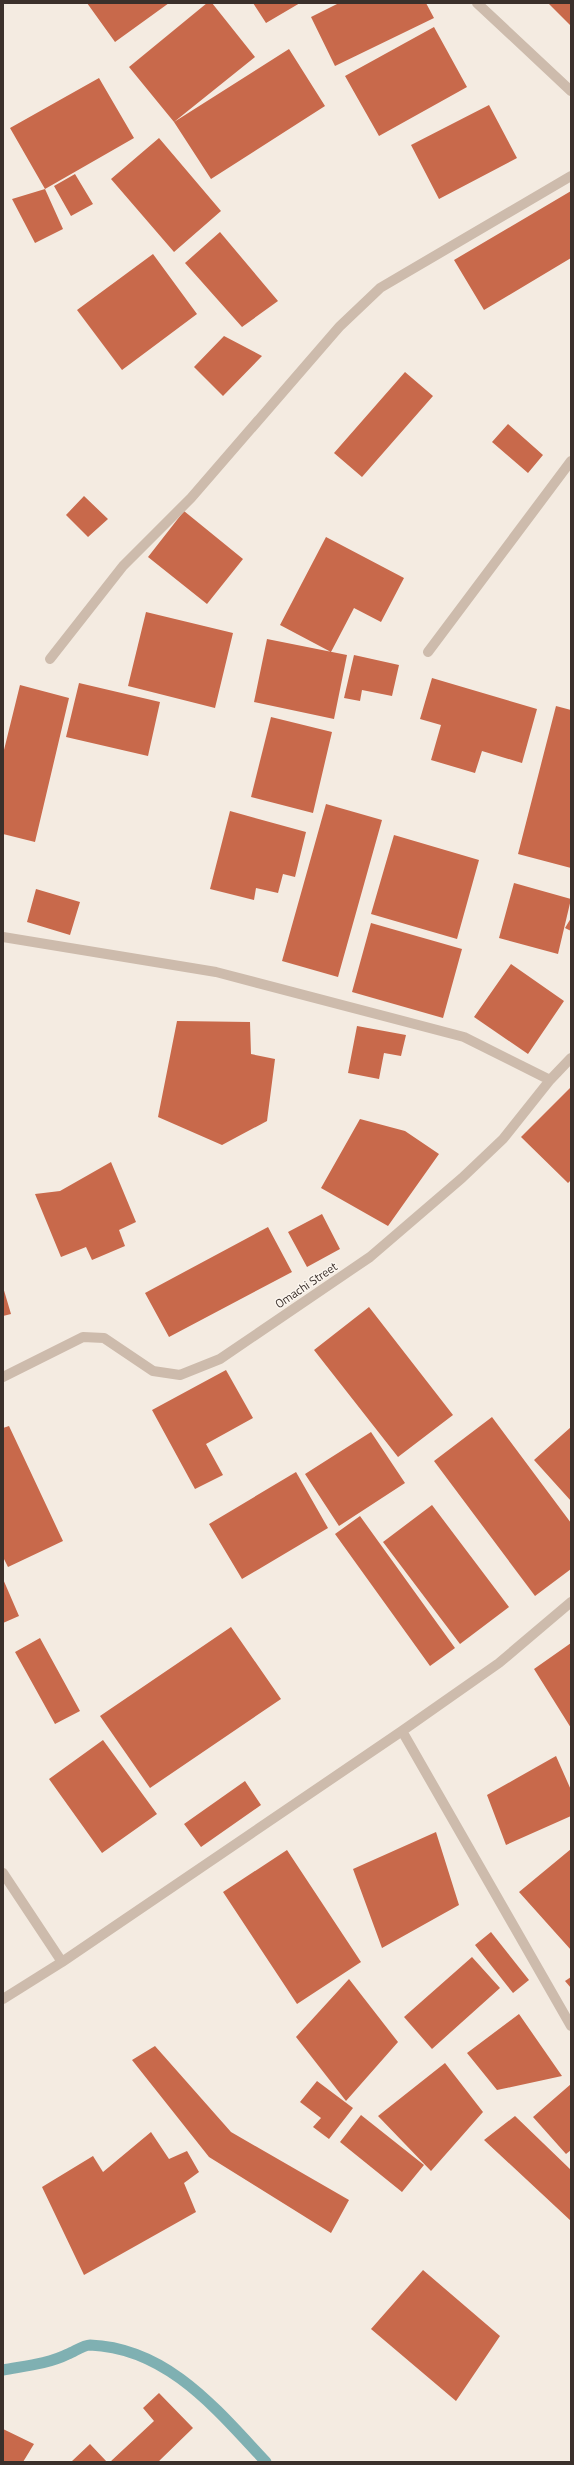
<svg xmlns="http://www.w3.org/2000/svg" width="574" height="2465" viewBox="0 0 574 2465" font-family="'Titillium Web',sans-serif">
	<rect width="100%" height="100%" fill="#f4ebe1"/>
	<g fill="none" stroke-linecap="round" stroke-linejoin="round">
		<path stroke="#7fb0b2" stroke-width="11" d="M3,2370C24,2366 48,2364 68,2354C74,2352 83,2345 90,2345C168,2348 217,2410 266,2462"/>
	</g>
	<path fill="#c8694b" d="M87,3H169L115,42Z
		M207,3H212L255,57L174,122L129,67Z
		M253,3H300L266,23Z
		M339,3H426L434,18L335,66L311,17Z
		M548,3H571V26Z
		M434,27L467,87L379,136L345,76Z
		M289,49L325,106L211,179L174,122Z
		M99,78L134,138L45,189L63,229L35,243L12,199L45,189L10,128Z
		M489,105L517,158L439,199L411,145Z
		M159,138L221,211L174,252L111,179Z
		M75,174L93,204L71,216L54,186Z
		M571,191V258L484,310L454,260Z
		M220,232L278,301L242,327L185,263Z
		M153,254L197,314L122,370L77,310Z
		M224,336L262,356L223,396L194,367Z
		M405,372L433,396L362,477L334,453Z
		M508,424L543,455L528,473L492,442Z
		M84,496L108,519L88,537L66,515Z
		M184,511L243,559L207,604L148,557Z
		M326,537L404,578L381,622L354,608L331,652L280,625Z
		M146,612L233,633L215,708L128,686Z
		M267,639L347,655L334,719L254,702Z
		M354,655L399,665L392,696L362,690L360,701L344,698Z
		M432,678L537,709L522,763L482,751L475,773L431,760L441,725L420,719Z
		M79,683L160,702L148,756L66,737Z
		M20,685L69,698L35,842L3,834V754Z
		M556,706L571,710V868L518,854Z
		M271,717L332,732L313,813L251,797Z
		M326,804L382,820L338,977L282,961Z
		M230,811L306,832L295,877L283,874L278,893L256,888L254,900L210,889Z
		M394,835L479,860L457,939L371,914Z
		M514,883L571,899L558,954L499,938Z
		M36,889L80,902L70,935L27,922Z
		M571,918V931L565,928Z
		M371,923L462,949L443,1018L352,992Z
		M511,964L564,1001L528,1054L474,1017Z
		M177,1021L250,1022L251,1054L275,1059L267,1121L222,1145L158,1117Z
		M357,1026L406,1035L401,1056L384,1053L379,1079L348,1073Z
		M571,1087V1180L568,1183L521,1137Z
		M360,1119L405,1131L439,1154L388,1226L321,1188Z
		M111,1162L136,1222L119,1230L125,1246L92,1260L86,1247L61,1257L35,1194L60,1191Z
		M322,1214L340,1249L307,1267L288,1232Z
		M268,1227L292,1272L169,1337L145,1293Z
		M3,1287L11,1314L3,1316Z
		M369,1307L453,1415L398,1457L314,1350Z
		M226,1370L253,1418L206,1444L223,1475L195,1489L152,1410Z
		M492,1417L571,1523V1569L535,1596L434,1461Z
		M9,1426L63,1541L8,1567L3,1557V1428Z
		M571,1427V1501L534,1460Z
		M371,1432L405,1483L339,1526L305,1474Z
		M296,1472L328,1528L242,1579L209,1524Z
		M432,1505L509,1607L460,1644L383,1542Z
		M360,1516L455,1648L430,1666L335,1534Z
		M3,1579L19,1616L3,1623Z
		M231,1627L281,1699L150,1788L100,1716Z
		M40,1638L80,1711L55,1724L15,1652Z
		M571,1643V1728L534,1669Z
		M103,1740L157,1814L102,1853L49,1779Z
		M556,1756L571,1790V1816L506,1845L487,1795Z
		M245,1781L261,1805L201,1847L184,1824Z
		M436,1832L459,1905L382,1948L353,1869Z
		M571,1849V1950L519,1892Z
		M287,1850L361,1962L297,2004L223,1892Z
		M491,1932L529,1980L513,1993L475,1945Z
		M472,1957L500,1988L432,2049L404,2017Z
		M571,1977V1988L565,1981Z
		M349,1979L398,2042L346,2101L296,2037Z
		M519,2014L562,2076L497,2090L467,2053Z
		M155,2046L231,2132L349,2200L331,2233L209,2157L132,2060Z
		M445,2063L483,2112L431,2171L378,2116Z
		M317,2081L353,2108L329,2139L313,2127L321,2118L300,2102Z
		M571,2084V2150L566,2154L533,2117Z
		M361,2115L424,2165L402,2192L340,2142Z
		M515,2116L571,2170V2221L484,2140Z
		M151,2132L169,2159L187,2151L199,2172L184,2183L196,2212L84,2275L42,2187L93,2156L103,2172Z
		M423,2270L500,2336L456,2401L371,2329Z
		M159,2393L193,2428L158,2462H110L154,2421L143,2408Z
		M3,2429L34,2444L23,2462H3Z
		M90,2444L107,2462H71Z"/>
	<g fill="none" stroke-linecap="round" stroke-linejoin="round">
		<path stroke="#cdbbac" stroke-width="10" d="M477,3L571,91
			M428,652L571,461
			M50,659L123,566L191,498L340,326L380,288L571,176
			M3,937L216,972L464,1037L550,1080
			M3,1377L83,1337L104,1338L153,1371L180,1375L220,1359L370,1257L462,1178L503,1139L550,1080L571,1058
			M402,1731L571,2026
			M3,1873L62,1962
			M3,1999L62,1962L402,1731L499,1663L571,1602"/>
	</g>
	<g text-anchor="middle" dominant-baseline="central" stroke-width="3" stroke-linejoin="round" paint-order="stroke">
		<g font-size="12" fill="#3b302b" stroke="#fbf5ee">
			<text transform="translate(306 1285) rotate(-34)">Omachi Street</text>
		</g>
	</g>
	<rect width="574" height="2465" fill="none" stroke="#3b302b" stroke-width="8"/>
</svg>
